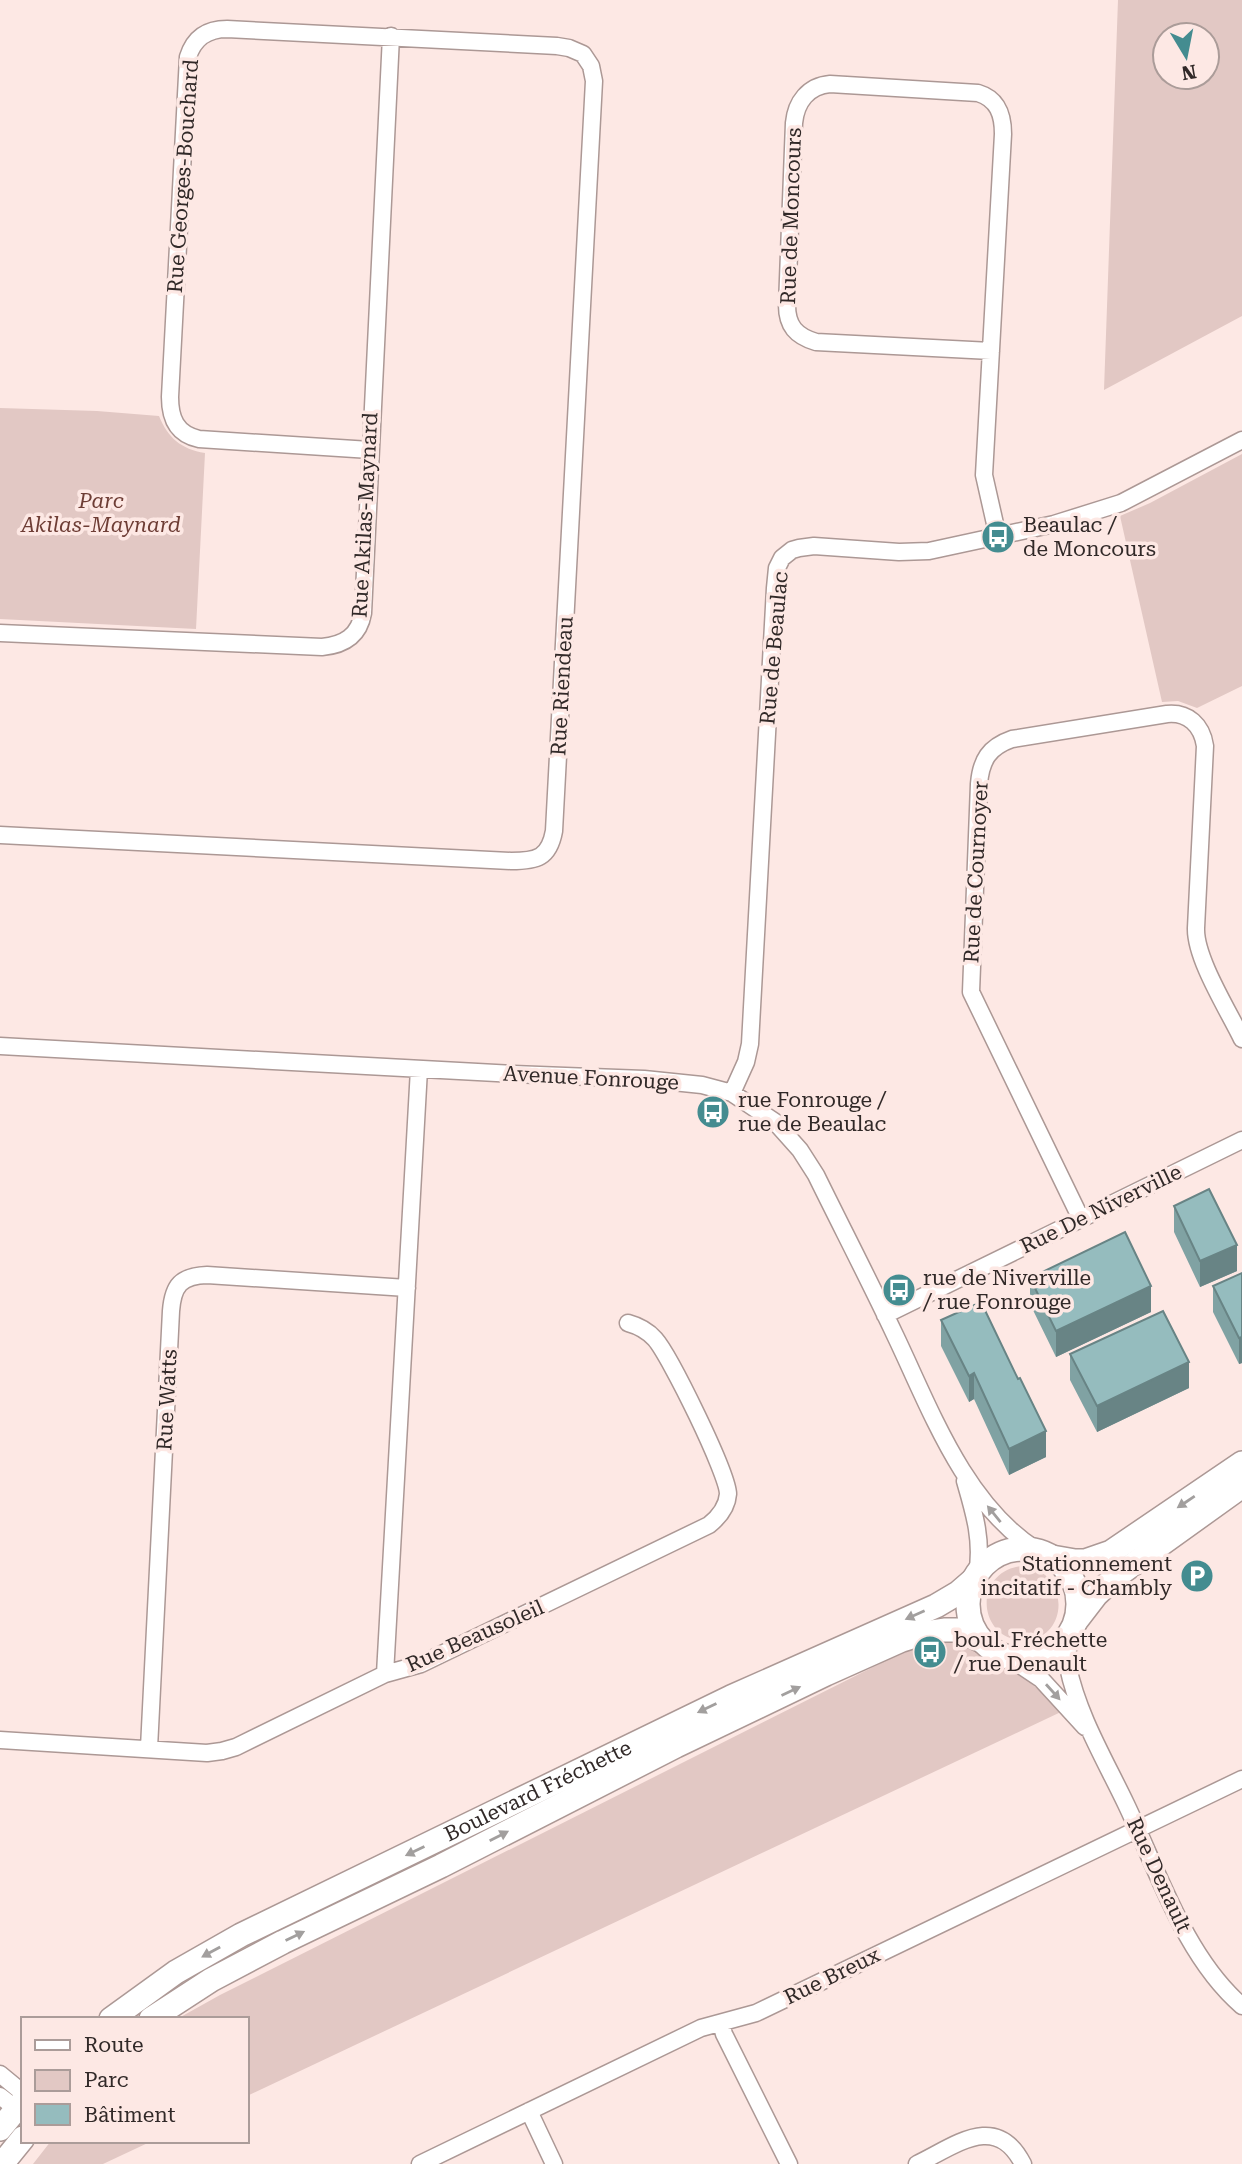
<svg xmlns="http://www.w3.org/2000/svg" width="1242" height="2164" viewBox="0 0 1242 2164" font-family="'Roboto Serif',serif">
	<rect width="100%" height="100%" fill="#fde8e4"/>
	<path fill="#e2c8c4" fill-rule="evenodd" d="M1118,0H1242V316L1104,390ZM1165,35H1207V77H1165Z
		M0,408L97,411L159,416C168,438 181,449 205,453L196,629L0,619Z
		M1242,454V686L1197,708L1178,701L1162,702L1120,516L1150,503Z
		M1021,1566C1070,1569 1070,1637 1027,1640C979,1644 970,1573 1021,1566Z
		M965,1640L982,1657L1025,1678L1063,1711L247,2096V2019H177L220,1995L915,1646Z
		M51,2141H152L103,2164H33Z"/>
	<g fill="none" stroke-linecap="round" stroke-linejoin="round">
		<defs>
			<path id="minor" d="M991,351L816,342C796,336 787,326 787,305L794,123C796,102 808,86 830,84L978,93C998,99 1003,115 1003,134L984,475L998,537
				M0,633L322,647C344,645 359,636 363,613L391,36
				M0,835L511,861C537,861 549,858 554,831L594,81L591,66L583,54L569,48L557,46L227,29C207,29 194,38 188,57L170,397C170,418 176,434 199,439L370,450
				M0,1046L513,1074L644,1079L702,1085L732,1093L775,1122L800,1150L816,1175C842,1228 869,1280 894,1333C930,1408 963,1502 1035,1549
				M732,1093L746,1062L750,1044L775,588L777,568L782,558L792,550L799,548L814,546L899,552L929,551L1054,524L1121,503L1242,440
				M1081,1219L971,992L979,784C981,760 989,747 1012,739L1167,714C1188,712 1202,725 1205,746L1196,928C1195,958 1228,1010 1242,1039
				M885,1315L1242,1140
				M965,1481C974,1512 983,1541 977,1574
				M1072,1630C1069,1642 1066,1654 1068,1667C1078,1715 1105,1760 1126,1804C1158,1871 1185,1957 1242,2006
				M1008,1657L1041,1679L1085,1727
				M385,1674L419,1069
				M0,1740L207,1753L222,1751L236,1747L385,1674L421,1664L709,1525C719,1517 727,1508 728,1494C728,1474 670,1356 655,1339C647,1330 639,1326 628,1323
				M149,1748L171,1311C173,1285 181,1276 207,1275L407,1288
				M721,2023L724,2034L789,2164
				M0,2074L23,2093
				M0,2096L23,2114
				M529,2111L554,2164
				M420,2164L701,2028L756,2013L1242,1779
				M917,2164C955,2146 996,2111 1023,2164"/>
			<g id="secondary">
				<circle cx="1023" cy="1604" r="55"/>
				<path d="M1052,1557L1075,1561H1085L1111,1552L1242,1463"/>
				<path d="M1076,1621L1096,1595L1114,1578L1242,1486"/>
				<path id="s1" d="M111,2019L176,1972L241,1935L731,1697L936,1606L958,1593L973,1580"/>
				<path d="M151,2019L211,1980L283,1942L441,1866L676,1746L826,1674L902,1640L924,1633L944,1630H960L982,1641"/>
				<path d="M0,2129L23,2101"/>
				<path d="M2,2164L23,2138"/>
			</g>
		</defs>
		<use href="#minor" stroke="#ac9895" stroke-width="19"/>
		<use href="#secondary" stroke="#ac9895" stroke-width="26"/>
		<use href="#minor" stroke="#fff" stroke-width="16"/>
		<use href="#secondary" stroke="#fff" stroke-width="23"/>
	</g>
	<path fill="#80a2a3" d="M1174,1206L1237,1271L1200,1287L1174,1232Z
		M1242,1273V1363L1239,1364L1213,1312V1286Z
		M1030,1278L1151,1312L1056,1357L1030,1304Z
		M941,1320L1046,1457L1009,1475L974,1399L969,1402L941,1346Z
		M1070,1354L1189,1388L1097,1432L1070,1380Z"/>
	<path fill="#688485" d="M1237,1245V1271L1200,1287V1261Z
		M1151,1286V1312L1056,1357V1331Z
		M1242,1337V1363L1239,1364V1338Z
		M1189,1362V1388L1097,1432V1406Z
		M974,1373V1399L969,1402V1376Z
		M1046,1431V1457L1009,1475V1449Z"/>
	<path fill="#95bcbe" stroke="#688485" stroke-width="2" d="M1209,1189L1237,1245L1200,1261L1174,1206Z
		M1125,1232L1151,1286L1056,1331L1030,1278Z
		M1242,1273V1337L1239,1338L1213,1286Z
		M981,1302L1018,1379L1020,1378L1046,1431L1009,1449L974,1373L969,1376L941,1320Z
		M1163,1311L1189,1362L1097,1406L1070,1354Z"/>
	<defs><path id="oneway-solid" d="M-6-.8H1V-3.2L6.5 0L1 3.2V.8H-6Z" transform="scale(1.75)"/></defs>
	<g fill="#a29f9e">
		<use href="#oneway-solid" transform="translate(1186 1502) rotate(146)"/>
		<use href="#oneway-solid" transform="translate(994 1514) rotate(-129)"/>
		<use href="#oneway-solid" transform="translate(915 1615) rotate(156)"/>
		<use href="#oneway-solid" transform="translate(791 1691) rotate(-25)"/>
		<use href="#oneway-solid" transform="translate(1053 1692) rotate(48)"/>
		<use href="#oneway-solid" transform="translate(707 1708) rotate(154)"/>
		<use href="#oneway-solid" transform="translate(499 1836) rotate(-27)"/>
		<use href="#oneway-solid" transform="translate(415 1851) rotate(154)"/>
		<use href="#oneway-solid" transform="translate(295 1936) rotate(-26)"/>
		<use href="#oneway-solid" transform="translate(211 1952) rotate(151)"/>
	</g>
	<defs>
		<symbol id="bus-disc" viewBox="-11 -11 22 22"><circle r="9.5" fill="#448c90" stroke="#fde8e4"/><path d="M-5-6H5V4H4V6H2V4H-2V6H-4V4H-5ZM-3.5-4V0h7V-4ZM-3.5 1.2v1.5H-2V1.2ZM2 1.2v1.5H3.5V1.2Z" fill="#fff"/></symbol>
		<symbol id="parking-disc" viewBox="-11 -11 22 22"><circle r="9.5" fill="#448c90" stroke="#fde8e4"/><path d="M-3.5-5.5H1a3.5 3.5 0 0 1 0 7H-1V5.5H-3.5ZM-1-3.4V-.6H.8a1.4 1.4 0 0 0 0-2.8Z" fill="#fff"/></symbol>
	</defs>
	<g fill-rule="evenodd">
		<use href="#bus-disc" x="979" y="518" width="38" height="38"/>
		<use href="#bus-disc" x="694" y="1093" width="38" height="38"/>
		<use href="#bus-disc" x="880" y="1271" width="38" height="38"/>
		<use href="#parking-disc" x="1178" y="1557" width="38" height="38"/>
		<use href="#bus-disc" x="911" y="1633" width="38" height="38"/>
	</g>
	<g text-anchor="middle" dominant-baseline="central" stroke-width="7" stroke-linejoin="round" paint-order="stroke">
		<g font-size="21" fill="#312928" stroke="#fde8e4">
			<text transform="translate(183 176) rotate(-86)">Rue Georges-Bouchard</text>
			<text transform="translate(791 216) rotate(-88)">Rue de Moncours</text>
			<text transform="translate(365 515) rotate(-87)">Rue Akilas-Maynard</text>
			<text transform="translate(774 648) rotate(-85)">Rue de Beaulac</text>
			<text transform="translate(562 686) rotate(-87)">Rue Riendeau</text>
			<text transform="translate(976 872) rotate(-87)">Rue de Cournoyer</text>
			<text transform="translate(591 1078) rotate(3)">Avenue Fonrouge</text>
			<text transform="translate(1101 1209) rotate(-26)">Rue De Niverville</text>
			<text transform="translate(167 1400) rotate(-87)">Rue Watts</text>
			<text transform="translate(475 1636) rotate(-24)">Rue Beausoleil</text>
			<text stroke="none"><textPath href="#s1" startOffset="485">Boulevard Fréchette</textPath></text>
			<text transform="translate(1159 1875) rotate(65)">Rue Denault</text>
			<text transform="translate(832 1976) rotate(-26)">Rue Breux</text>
		</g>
		<g font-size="21" font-style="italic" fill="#6e3d35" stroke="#fde8e4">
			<text x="101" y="501">Parc<tspan x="101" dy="24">Akilas-Maynard</tspan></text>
		</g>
		<g font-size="21" fill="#312928" stroke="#fde8e4" text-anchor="start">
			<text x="1023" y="525">Beaulac /<tspan x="1023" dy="24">de Moncours</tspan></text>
			<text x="738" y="1100">rue Fonrouge /<tspan x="738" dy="24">rue de Beaulac</tspan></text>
			<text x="923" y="1278">rue de Niverville<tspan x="923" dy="24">/ rue Fonrouge</tspan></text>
			<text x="1172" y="1564" text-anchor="end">Stationnement<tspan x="1172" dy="24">incitatif - Chambly</tspan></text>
			<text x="954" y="1640">boul. Fréchette<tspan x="954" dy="24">/ rue Denault</tspan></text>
		</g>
	</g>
	<rect x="21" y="2017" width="228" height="126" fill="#fde8e4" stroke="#ab9c99" stroke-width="2"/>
	<rect x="35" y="2040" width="35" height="10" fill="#ffffff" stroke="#ab9c99" stroke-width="2"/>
	<text x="84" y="2052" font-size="21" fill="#312928">Route</text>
	<rect x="35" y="2070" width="35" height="21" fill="#e2c8c4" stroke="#ab9c99" stroke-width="2"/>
	<text x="84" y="2087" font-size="21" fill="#312928">Parc</text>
	<rect x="35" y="2104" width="35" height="21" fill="#95bcbe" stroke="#ab9c99" stroke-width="2"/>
	<text x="84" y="2122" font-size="21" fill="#312928">Bâtiment</text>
	<g transform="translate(1186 56) rotate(170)"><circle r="33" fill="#fde8e4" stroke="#ab9c99" stroke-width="2"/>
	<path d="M0-5L12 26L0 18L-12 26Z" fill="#448c90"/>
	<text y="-10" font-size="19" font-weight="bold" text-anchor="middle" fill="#312928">N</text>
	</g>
</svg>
